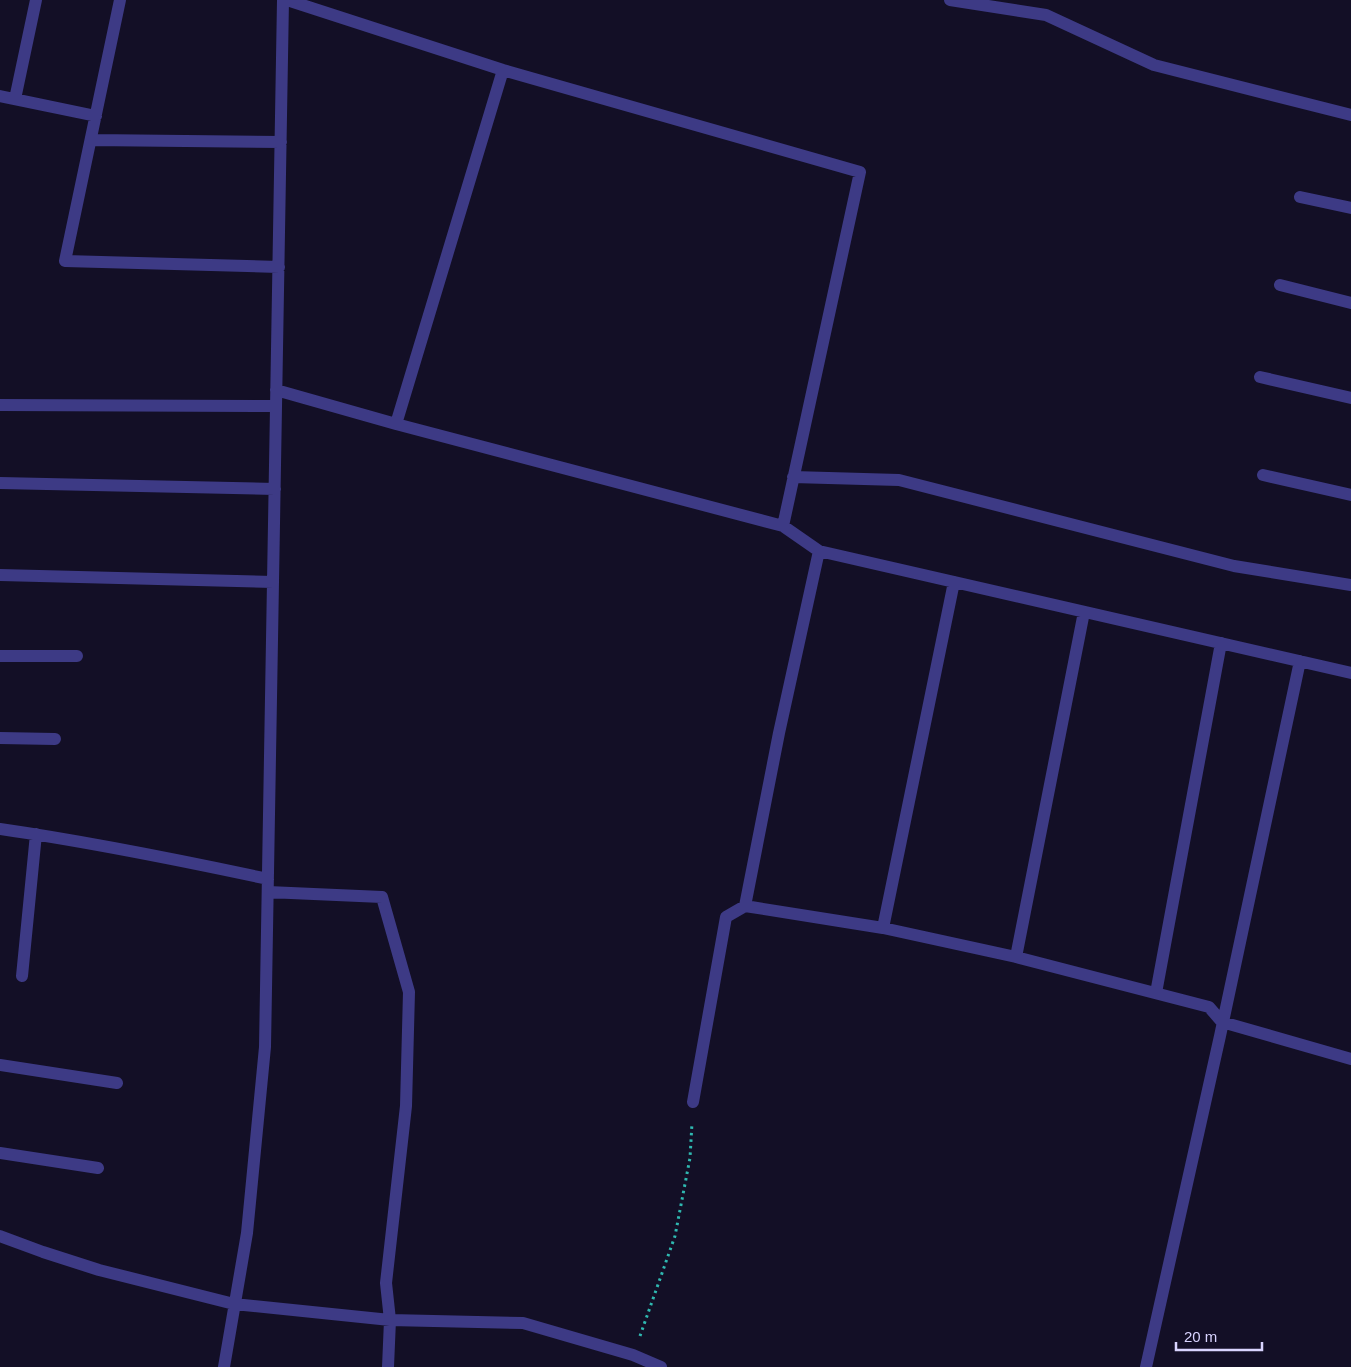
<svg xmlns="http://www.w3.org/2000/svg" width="1351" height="1367" viewBox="0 0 1351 1367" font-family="Arial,sans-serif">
	<rect width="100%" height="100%" fill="#130f26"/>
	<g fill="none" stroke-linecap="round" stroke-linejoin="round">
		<path stroke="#2fb8b0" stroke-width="3" stroke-dasharray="2.5 4" stroke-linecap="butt" d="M640,1336L675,1236L690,1158L692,1123"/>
		<path stroke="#3d3a85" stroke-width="12" d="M120,0L65,261L279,267
			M287,0L503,70L860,172L783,526
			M950,0L1046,15L1154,65L1351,115
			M0,96L96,116
			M15,99L36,0
			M91,140L281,142
			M1300,197L1351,208
			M1280,285L1351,303
			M1260,377L1351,398
			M276,390L396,424L503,70
			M0,405L276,406
			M396,424L783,526L819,551L1351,673
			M1263,475L1351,495
			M793,477L899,480L1234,566L1351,585
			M0,483L275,489
			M819,551L779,733L745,906L883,928L1016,957L1209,1007L1222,1022L1351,1059
			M0,575L273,582
			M0,656H77
			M0,738L55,739
			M0,829C90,842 179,860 268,879
			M268,892L382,897L409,992L406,1106L386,1283L390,1320L388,1367
			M883,928L954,582
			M1016,957L1084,612
			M22,976L36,834
			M1156,993L1221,643
			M0,1065L117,1083
			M693,1102L726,917L745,906
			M0,1153L98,1168
			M0,1236L43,1252L99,1270L234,1304L390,1320L523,1323L633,1355L661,1367
			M224,1367L247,1233L265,1047L283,0
			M1146,1367L1220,1036L1300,661"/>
	</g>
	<path d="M1176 1342v8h86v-8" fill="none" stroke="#d9d4ff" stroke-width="2.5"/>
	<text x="1184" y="1342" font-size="15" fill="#d9d4ff" stroke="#130f26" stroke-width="4" paint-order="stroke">20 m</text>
</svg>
